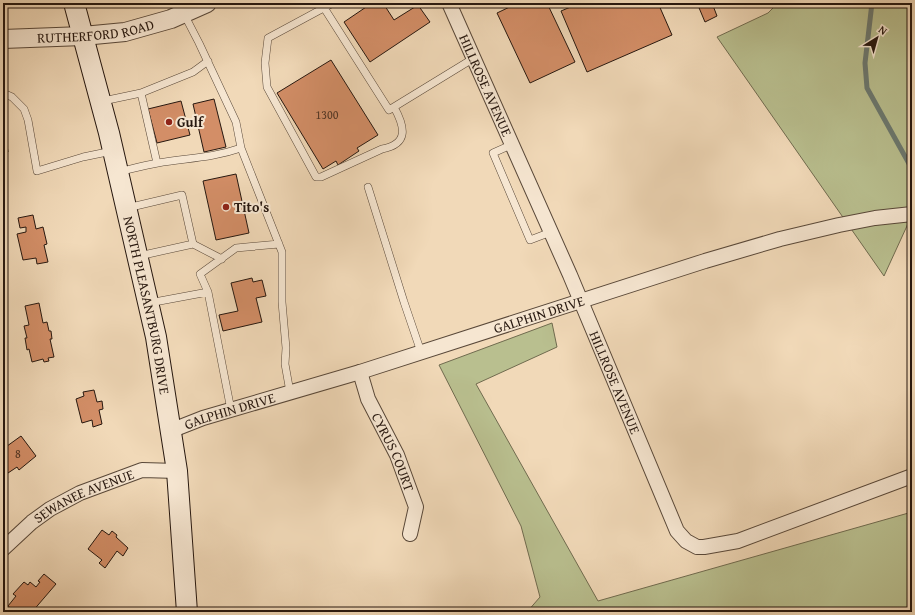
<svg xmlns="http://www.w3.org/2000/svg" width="915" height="615" viewBox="0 0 915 615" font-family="'Gentium Book Plus',serif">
	<rect width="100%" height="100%" fill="#f1d9b8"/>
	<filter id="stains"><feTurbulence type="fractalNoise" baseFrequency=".005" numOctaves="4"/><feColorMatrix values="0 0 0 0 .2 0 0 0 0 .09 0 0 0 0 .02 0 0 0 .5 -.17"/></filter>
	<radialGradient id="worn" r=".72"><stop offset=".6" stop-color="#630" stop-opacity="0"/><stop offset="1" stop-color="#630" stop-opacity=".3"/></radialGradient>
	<path fill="#b9bf8f" stroke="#706b4f" d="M778,3H912V215L884,276L717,37L768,13Z
		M552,323L557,347L476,384L598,601L912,512V612H527L540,597L521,526L439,365Z"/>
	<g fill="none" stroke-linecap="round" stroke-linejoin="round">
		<path stroke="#6c7970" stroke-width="5" d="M872,3L865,63L867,88L912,169"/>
	</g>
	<path fill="#d38e67" stroke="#26170f" d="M372,3H383L394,20L418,5L430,22L370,62L344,22Z
		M518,3H547L575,62L530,83L497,13Z
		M580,3H658L672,35L587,72L561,11Z
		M697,3H712L717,16L705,22Z
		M331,60L378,135L357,148L359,151L338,165L336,161L323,169L277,93Z
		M214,99L226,147L204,152L193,104Z
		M181,101L190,135L157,143L148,109Z
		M3,137V139L6,138L8,152H6L7,160L4,161L6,172L3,173Z
		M236,174L249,233L216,240L203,181Z
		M33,215L36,229L43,227L47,244L44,245L48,262L37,264L36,258L23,260L17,234L26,232V227L20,228L18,218Z
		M252,278L253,282L262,280L266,296L256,298L262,322L223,331L219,315L238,311L231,283Z
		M39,303L43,323L47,322L49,331H51L52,339H50L54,357L48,358L49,361L44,362L43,359L32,362L29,349L27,350L25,338H27L24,326L29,325L25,306Z
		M94,390L97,402L102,401L103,409L99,410L102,424L93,427L92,420L82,423L76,399L84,396L83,392Z
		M21,436L36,456L19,470L17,467L5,475L3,472V449Z
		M102,530L109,535L112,531L117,535L116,537L128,548L123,556L117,551L105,568L99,563L102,560L88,549Z
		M44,574L56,584L32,612H16L8,606L16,596L13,594L24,582L28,585L30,582L36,587L40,582L38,581Z"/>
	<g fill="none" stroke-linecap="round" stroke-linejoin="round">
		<defs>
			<path id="service" d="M321,3L389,110L474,58
				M333,3L268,38L265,63L267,87L316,177H321L382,149C409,144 405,127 394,107
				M3,93L12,97L24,109L28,120L37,171L83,157L112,151
				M141,93L157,163
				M103,101L141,93L193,72L208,61
				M513,144L493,153L530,240L551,232
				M241,148L282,252V302L286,348L285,364L290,392
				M118,172C131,169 145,165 158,163C188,158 212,158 241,148L236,122L199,43L184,14
				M368,187L404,302L421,352
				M127,208L182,195L193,244L139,256
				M193,244L222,259
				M149,303L208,292
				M231,410L208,292L200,274L236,248L279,244"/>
			<g id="minor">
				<path id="s1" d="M449,3L570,275L677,531L686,541L697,547H704L738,541L912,476"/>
				<path id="s2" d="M360,372L368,399L397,455L416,507L410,534"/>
				<path id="s3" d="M170,431L203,418L360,372L705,261L780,239L839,225L875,218L912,214"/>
				<path id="s4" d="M3,549L32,522L50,509L80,493L142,470L177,471"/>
			</g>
			<g id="tertiary">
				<path id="s5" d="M3,39L83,36L125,32L171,19L207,3"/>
			</g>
			<g id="secondary">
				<path id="s6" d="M74,3L109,133L156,337L177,471L187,612"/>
			</g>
		</defs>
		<use href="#service" stroke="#594839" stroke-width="8"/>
		<use href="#minor" stroke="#594839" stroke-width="16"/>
		<use href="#tertiary" stroke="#594839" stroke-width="20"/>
		<use href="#secondary" stroke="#26170f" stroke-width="22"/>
		<use href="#service" stroke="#f6e6d1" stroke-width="7"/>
		<use href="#minor" stroke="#f6e6d1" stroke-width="14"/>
		<use href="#tertiary" stroke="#f6e6d1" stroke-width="18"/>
		<use href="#secondary" stroke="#f6e6d1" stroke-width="20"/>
	</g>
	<g fill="#8f2418" stroke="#f6e6d1" stroke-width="1.5">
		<circle cx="169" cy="122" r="4"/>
		<circle cx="226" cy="207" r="4"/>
	</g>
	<g text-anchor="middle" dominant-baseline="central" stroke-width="4" stroke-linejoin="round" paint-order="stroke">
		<g font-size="12" fill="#513525">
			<text x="327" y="114">1300</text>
			<text x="18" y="453">8</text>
		</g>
		<g font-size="14" fill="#26170f" stroke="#f6e6d1">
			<text stroke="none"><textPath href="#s5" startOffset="93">RUTHERFORD ROAD</textPath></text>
			<text stroke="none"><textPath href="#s1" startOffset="90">HILLROSE AVENUE</textPath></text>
			<text stroke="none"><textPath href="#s6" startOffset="311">NORTH PLEASANTBURG DRIVE</textPath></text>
			<text stroke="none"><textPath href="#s3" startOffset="387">GALPHIN DRIVE</textPath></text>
			<text stroke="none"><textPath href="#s1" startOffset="414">HILLROSE AVENUE</textPath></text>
			<text stroke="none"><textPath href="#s3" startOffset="63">GALPHIN DRIVE</textPath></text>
			<text stroke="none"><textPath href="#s2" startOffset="87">CYRUS COURT</textPath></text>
			<text stroke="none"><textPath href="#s4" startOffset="98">SEWANEE AVENUE</textPath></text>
		</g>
		<g font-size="14" font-weight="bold" fill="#26170f" stroke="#f6e6d1" text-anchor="start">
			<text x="177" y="122">Gulf</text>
			<text x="234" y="207">Tito's</text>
		</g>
	</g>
	<rect width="915" height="615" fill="none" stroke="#f1d9b8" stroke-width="16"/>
	<rect x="4" y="4" width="907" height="607" fill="none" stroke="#26170f" stroke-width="2"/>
	<rect x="8" y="8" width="899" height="599" fill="none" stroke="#26170f"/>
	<g transform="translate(877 38) rotate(37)" stroke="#f6e6d1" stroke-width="3" paint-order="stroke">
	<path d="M0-3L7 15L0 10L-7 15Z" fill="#26170f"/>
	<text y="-6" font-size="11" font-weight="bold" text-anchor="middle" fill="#26170f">N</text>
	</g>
	<rect width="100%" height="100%" filter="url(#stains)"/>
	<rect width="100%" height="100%" fill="url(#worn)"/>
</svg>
